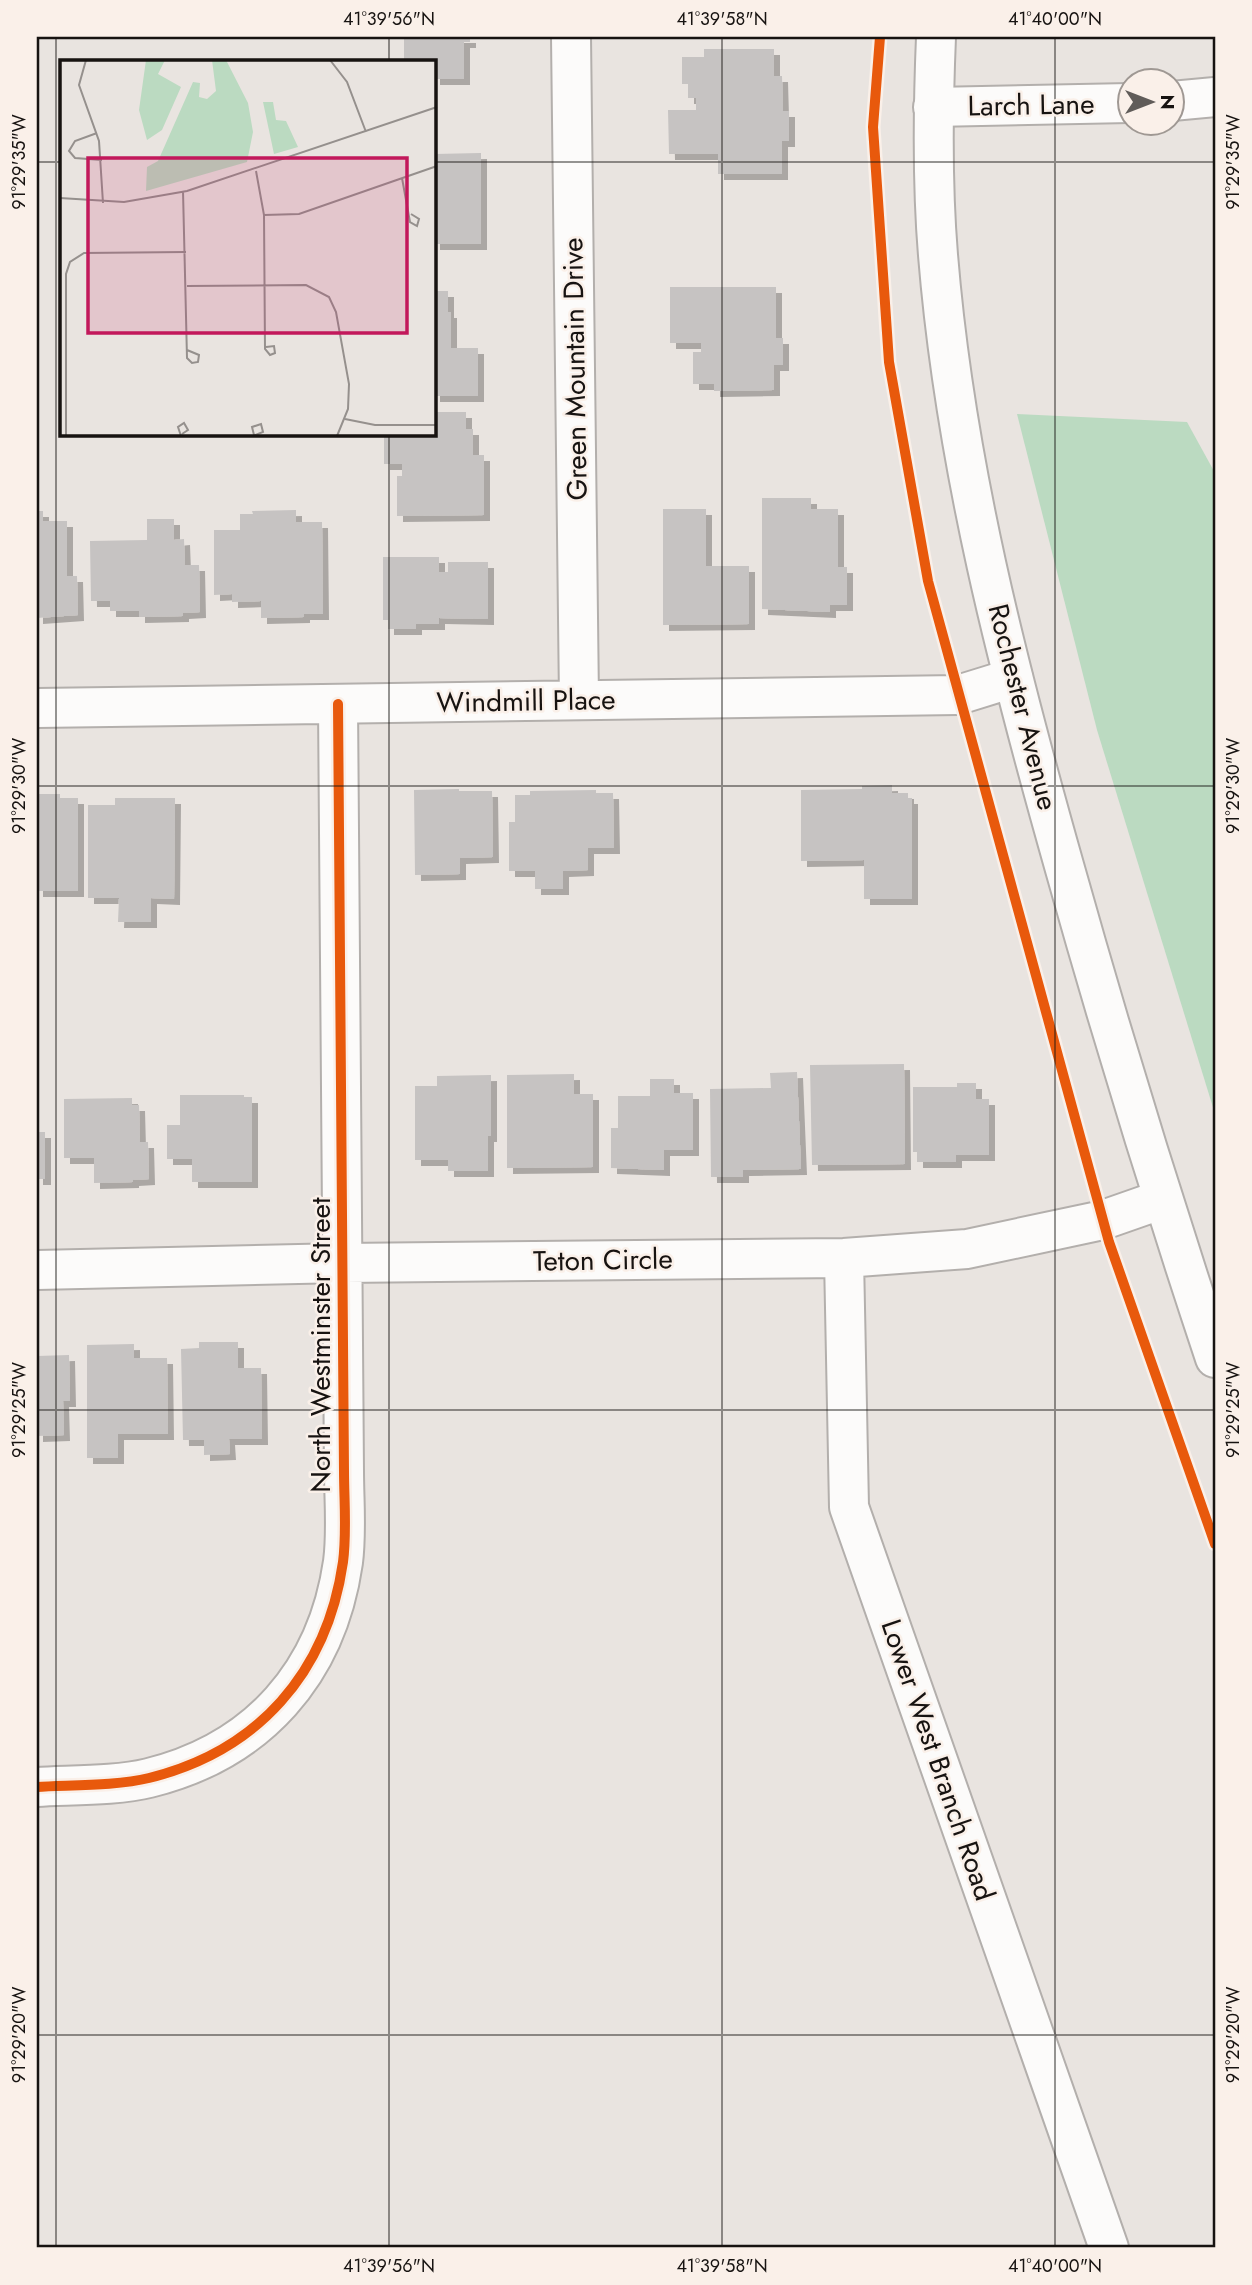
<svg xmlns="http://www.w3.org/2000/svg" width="1252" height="2285" viewBox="0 0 1252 2285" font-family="Jost,sans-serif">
	<defs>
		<filter id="shadow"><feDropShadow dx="6" dy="6" stdDeviation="0" flood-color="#0004"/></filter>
	</defs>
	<rect width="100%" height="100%" fill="#e9e4e0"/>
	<path fill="#bbdac1" d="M1017,414L1187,422L1215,473V1114L1097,730Z"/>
	<path fill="#c6c3c2" filter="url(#shadow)" d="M404,37H470V42H464V79H434V61H404Z
		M704,49H774V76H782L783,111H789V141H782V174H718V154H669L668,110H696V98H688V84H682V57H704Z
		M481,153V244H434V154Z
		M670,287H776V338H783V365H774V390L714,391V384H693V352H701V343H670Z
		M434,291H448V312H451V348H478V396H434Z
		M434,412H466V429H473V455H484V515L397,516V476H402V464H384V434H434Z
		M762,498H811V509H838V567H847V605H830V612L762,609Z
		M663,509H706V566H749V624L663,625Z
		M296,510V522H322L323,614H304V617L261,618V601L232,602V594L214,595V530H240V514H253L252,511Z
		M37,511H43V521H67V576H77L78,615L37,618Z
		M147,519H174V540L184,539L185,565H199L200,612L183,613V616L139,617V611H110V601H91L90,541L147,540Z
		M383,557H439V572H448V562H488V619L439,618V624H416V629H388V620H383Z
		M892,785V793H908V798H912V899H864V860L801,861V790L862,789V786Z
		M459,789V791H492L493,857L460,858V874L415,875L414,790Z
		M596,790V793H613L614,848H588V870L563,871V889H535V871H509V822H515V795H530V791Z
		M37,794H60V798H78V891H37Z
		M115,798H175L174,899L151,898V922H118L119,898H88V805H115Z
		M904,1064L905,1164L812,1165L810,1065Z
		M797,1072L801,1169L743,1170V1177H711L710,1089L771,1088L770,1073Z
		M574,1074V1094H593V1167L507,1168V1075Z
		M491,1075V1136H488V1171H448V1160H415V1086H437V1076Z
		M650,1079H674V1093H693V1150H664V1170L611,1168V1128H618V1096H650Z
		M957,1083H976V1099H989V1155H956V1162H917V1152H913V1087H957Z
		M180,1095H244V1097H252V1182H192V1159H167V1125H180Z
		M132,1098V1105H139L140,1142H148L149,1179L133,1180V1182L94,1183V1158H64V1099Z
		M37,1132H45V1179H37Z
		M199,1342H238V1368H261L262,1439H229L230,1454L204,1455V1440H183L181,1349L199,1348Z
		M134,1344V1358H167L168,1434H118V1458H87V1345Z
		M69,1355L70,1401H63L64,1435L37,1436V1356Z"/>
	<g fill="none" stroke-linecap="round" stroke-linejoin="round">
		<defs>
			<path id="minor" d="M571,37L579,700
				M1172,101L1215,97
				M933,107L1130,103
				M37,708L958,695L1013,678
				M844,1258L849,1507L1109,2248
				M37,1270L343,1263L844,1258L967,1249L1103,1220L1163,1199
				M37,1787C70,1785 117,1786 149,1778C258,1751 327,1673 343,1562C347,1532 344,1500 344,1471L338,704"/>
			<path id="secondary" d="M936,37C933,109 932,183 938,255C955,464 1008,668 1065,869C1111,1033 1161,1196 1215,1358"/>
		</defs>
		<use href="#minor" stroke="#b3afac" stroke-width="42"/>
		<use href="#secondary" stroke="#b3afac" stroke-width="42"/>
		<use href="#minor" stroke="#fcfbfa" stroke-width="38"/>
		<use href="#secondary" stroke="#fcfbfa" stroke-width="38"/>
		<defs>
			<path id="cycleway" d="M880,37L873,127L889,362L928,581L1109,1242L1215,1544
				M37,1787C70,1785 117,1786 149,1778C258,1751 327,1673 343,1562C347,1532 344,1500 344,1471L338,704"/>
		</defs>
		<use href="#cycleway" stroke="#faf0e9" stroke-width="15"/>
		<use href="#cycleway" stroke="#e8590c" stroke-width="10"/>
	</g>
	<path fill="none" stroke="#171311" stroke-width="2" stroke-opacity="0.45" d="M56,37V2248M389,37V61M722,37V2248M1055,37V2248M37,162H61M434,162H1215M389,434V2248M37,786H1215M37,1410H1215M37,2035H1215"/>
	<g text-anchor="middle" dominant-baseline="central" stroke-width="5" stroke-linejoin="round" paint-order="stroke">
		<g font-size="28" fill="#171311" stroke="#faf0e9">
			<text transform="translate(1031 105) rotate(-1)">Larch Lane</text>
			<text transform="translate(575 369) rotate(-91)">Green Mountain Drive</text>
			<text transform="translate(526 701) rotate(-1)">Windmill Place</text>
			<text transform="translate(1023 707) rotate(76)">Rochester Avenue</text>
			<text transform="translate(603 1260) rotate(-1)">Teton Circle</text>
			<text transform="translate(320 1345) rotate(-90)">North Westminster Street</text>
			<text transform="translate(938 1760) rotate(71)">Lower West Branch Road</text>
		</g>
	</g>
	<g transform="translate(60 60)">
		<rect width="376" height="376" fill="#e9e4e0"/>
		<path d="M86,0H105L98,14L121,27L102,70L87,80L79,50ZM152,0H166L188,43L193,72L187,102L86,131L87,107L98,101L133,22L140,23L139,37L147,39L156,31ZM203,42H213L216,60L226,61L238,87L214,94Z" fill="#bbdac1"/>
		<path fill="none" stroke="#95908d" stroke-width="2" d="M26,0L19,25L39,81L43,143M270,0L287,22L306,72M37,73L15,81L9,91L15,98L42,100M196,111L204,155L205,289L210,295L215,293L214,286L206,287M342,118L350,162L357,166L359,159L351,154M123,131L127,298L132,303L138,302L139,295L127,290M0,138L64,142L127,131L377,47M204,155L239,154L377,106M127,226L246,225L269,237L276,252L289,324L288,349L277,376M285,359L315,365H377M6,376V214L10,202L24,193L126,192M121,376L118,367L124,363L128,370L122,374M193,376L203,372L201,364L192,367L194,375"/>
		<path fill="#c2185b" fill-opacity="0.15" stroke="#c2185b" stroke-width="3.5" d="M28,98H347V273H28Z"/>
		<rect width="376" height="376" fill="none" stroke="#171311" stroke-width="3.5"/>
	</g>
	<rect width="1252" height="2285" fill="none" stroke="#faf0e9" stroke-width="77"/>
	<g transform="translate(1151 102) rotate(90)"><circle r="33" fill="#faf0e9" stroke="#9f9893" stroke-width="2"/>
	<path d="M0-5L12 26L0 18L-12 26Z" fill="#605c59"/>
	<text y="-10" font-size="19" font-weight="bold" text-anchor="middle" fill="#171311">N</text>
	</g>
	<rect x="38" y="38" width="1176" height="2208" fill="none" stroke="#171311" stroke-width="2.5"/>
	<g font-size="18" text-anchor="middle" fill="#171311">
		<text x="389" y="25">41°39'56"N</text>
		<text x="722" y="25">41°39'58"N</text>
		<text x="1055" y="25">41°40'00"N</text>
		<text transform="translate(19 162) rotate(-90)" y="6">91°29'35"W</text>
		<text transform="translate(1233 162) rotate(-90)" y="6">91°29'35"W</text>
		<text transform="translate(19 786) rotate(-90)" y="6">91°29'30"W</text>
		<text transform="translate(1233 786) rotate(-90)" y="6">91°29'30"W</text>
		<text transform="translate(19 1410) rotate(-90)" y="6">91°29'25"W</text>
		<text transform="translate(1233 1410) rotate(-90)" y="6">91°29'25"W</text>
		<text transform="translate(19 2035) rotate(-90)" y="6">91°29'20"W</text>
		<text transform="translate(1233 2035) rotate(-90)" y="6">91°29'20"W</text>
		<text x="389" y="2272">41°39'56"N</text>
		<text x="722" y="2272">41°39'58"N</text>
		<text x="1055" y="2272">41°40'00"N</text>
	</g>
</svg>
